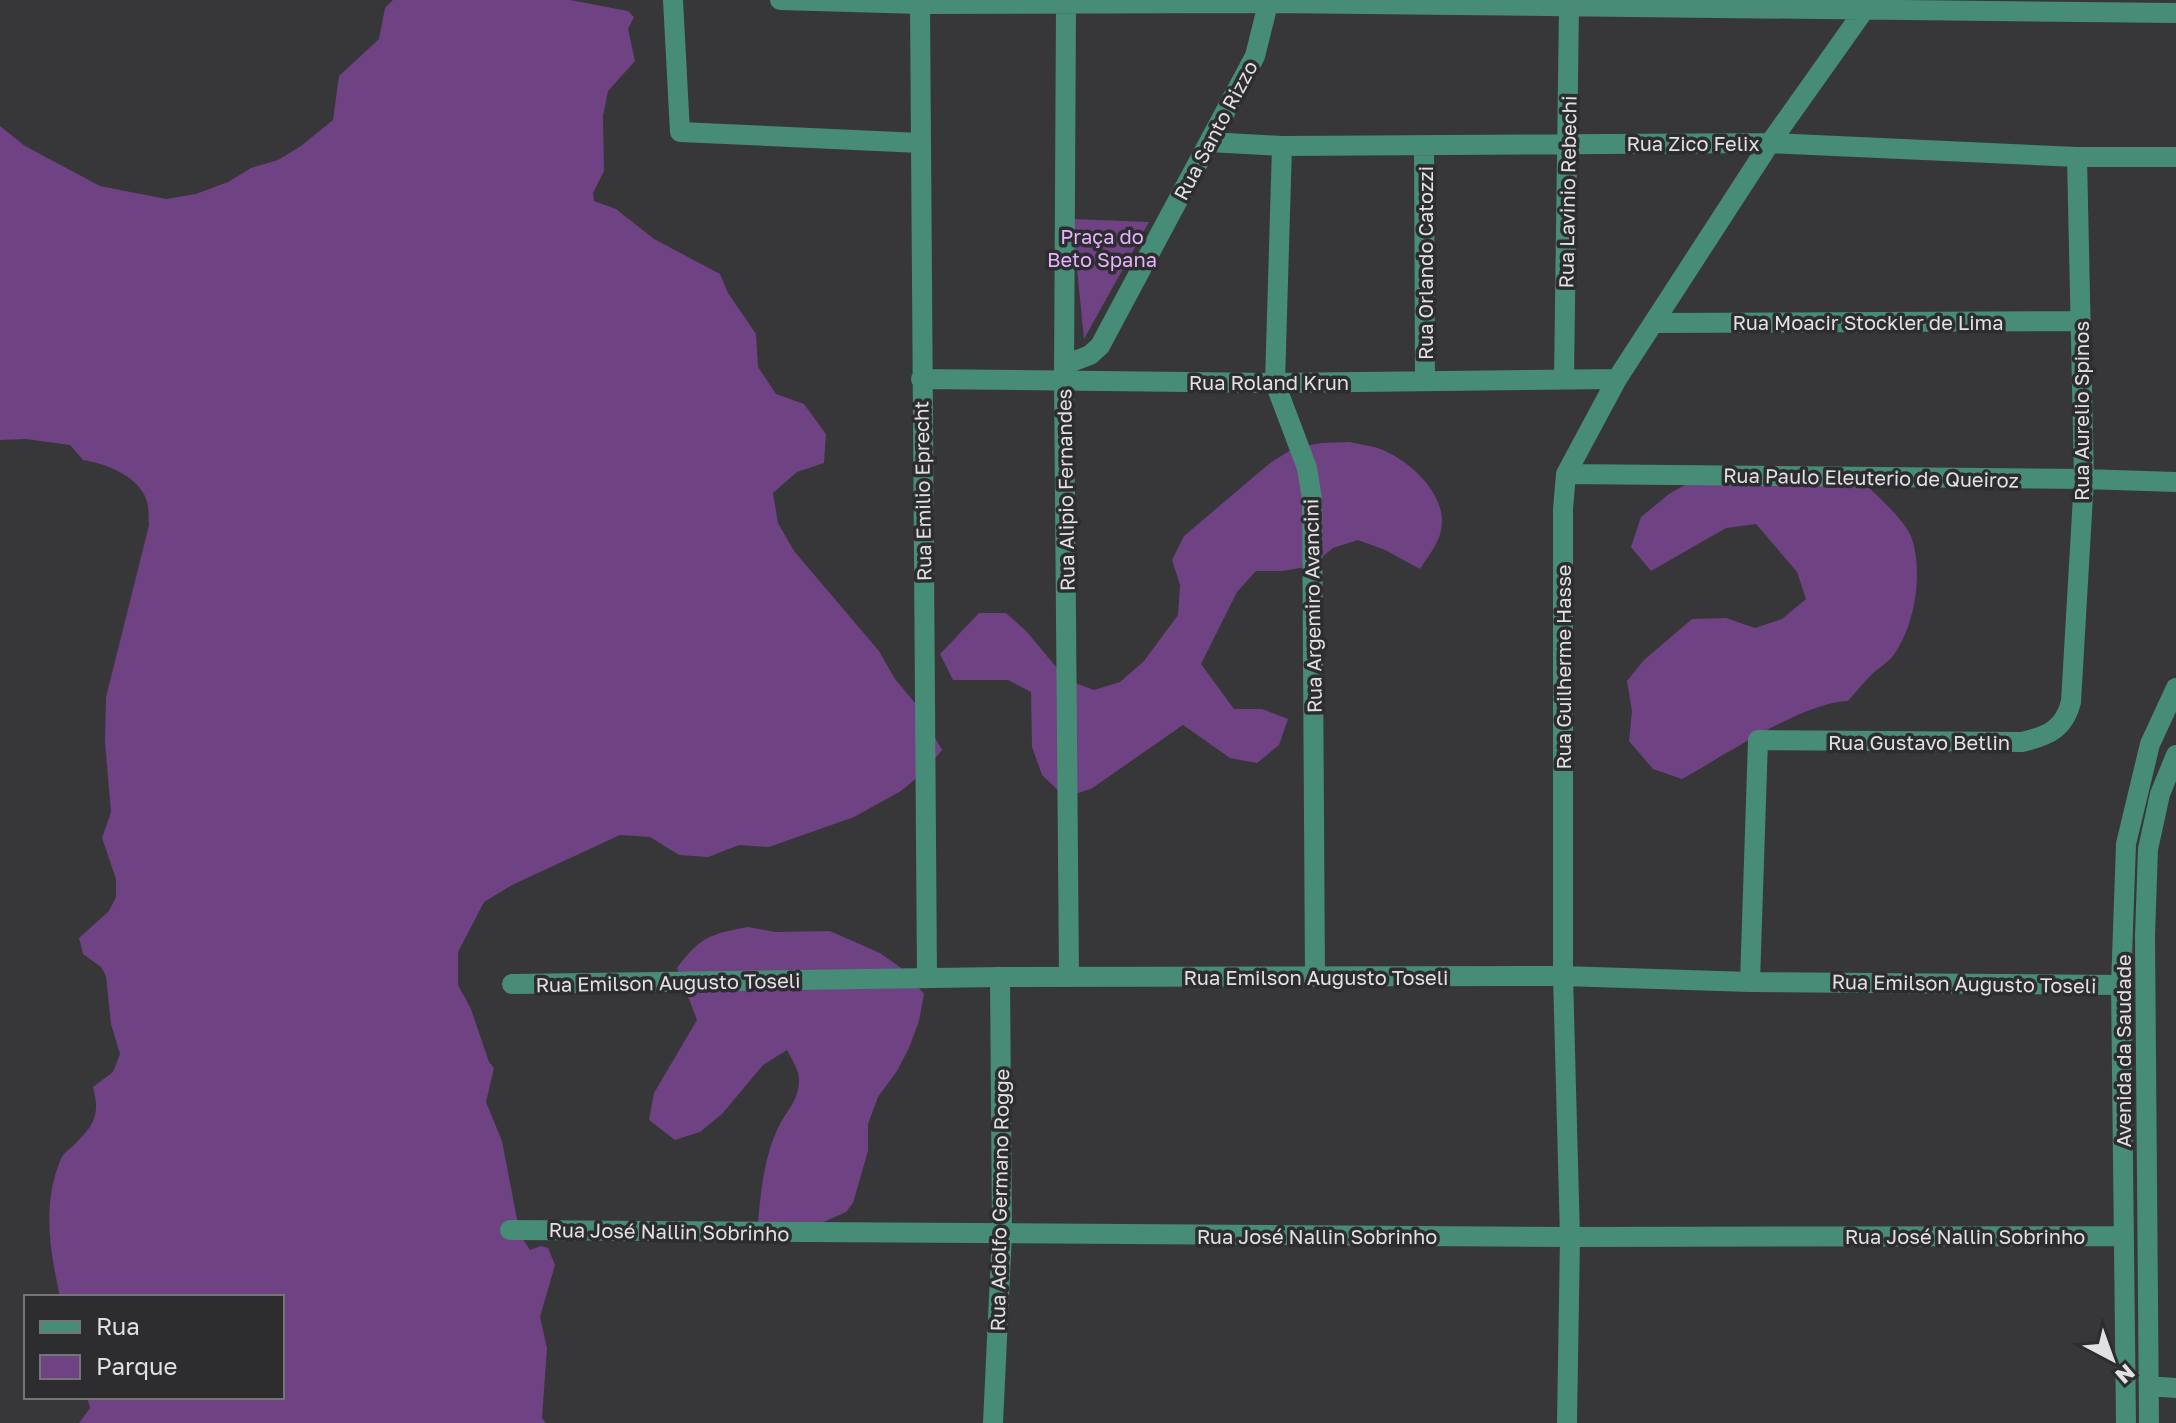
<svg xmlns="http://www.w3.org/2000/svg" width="2176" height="1423" viewBox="0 0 2176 1423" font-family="'Golos Text',sans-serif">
	<rect width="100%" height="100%" fill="#373638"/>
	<path fill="#6f4283" d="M393,0H570L628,11L634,17L628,29L635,61L608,91L603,116L604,171L593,193L594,201L616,209L654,239L720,274L728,293L756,334L758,367L776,394L804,404L826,434L824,463L797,472L773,493L778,523L794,551L879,651L895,679L915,703L942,750L925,771L901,791L854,817L769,847L739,845L708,857L679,855L650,837L620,835L512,885L484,902L458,952V985L471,1009L489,1062L494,1068L486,1102L502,1141L520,1235L530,1250L541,1246L548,1248L555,1265L540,1317L547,1348L542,1418L546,1423H79L90,1408L87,1397H282V1297H60C50,1251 42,1206 60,1161C62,1155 67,1151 72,1147C93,1126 101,1117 93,1087L113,1072L120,1054L111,1024L106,976L101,967L83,954L79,938L109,911L116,897V879L102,838L111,812L105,742L106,697L149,525C148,519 149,512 148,506C143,477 107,464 83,460L70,445L26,439L0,440V126L25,146L100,186L166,199L196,194L228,182L251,168L278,160L301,146L333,120L339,76L379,39L385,8Z
		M1072,219L1149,222L1084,339Z
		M1349,442C1357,444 1366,445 1374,447C1406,456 1449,494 1441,530C1439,543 1427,558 1420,569L1385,550L1358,540L1333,548L1311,566L1283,571H1256L1237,592L1201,664L1234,709H1262L1288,719L1279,745L1257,763L1230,758L1183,725L1091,789L1065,797L1042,775L1032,747L1031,692L1008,680H953L940,654L979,613H1006L1027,632L1067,680L1094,690L1120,682L1144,661L1178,615L1180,585L1172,560L1184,536L1270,463L1294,448L1322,443Z
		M1850,472C1866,484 1907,521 1912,539C1923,573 1915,624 1895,653C1890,661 1880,667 1873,673C1864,682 1856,692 1848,701C1803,702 1724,756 1682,779L1653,769L1629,741L1632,711L1627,681L1644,660L1692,619L1726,618L1755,628L1782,619L1806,599L1797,572L1756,524L1726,528L1651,571L1631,547L1641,517L1669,494L1692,481Z
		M748,927L775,932L830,931L880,953L904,970L924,994L919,1021L909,1048L897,1071L878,1097L868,1124V1151L853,1203L846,1212L810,1228L758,1222C761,1190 764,1159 777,1130C786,1110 799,1102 799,1079C799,1070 791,1058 787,1050L763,1065L722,1114L700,1132L675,1140L649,1120L654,1093L697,1020L677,968C700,937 710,934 748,927Z"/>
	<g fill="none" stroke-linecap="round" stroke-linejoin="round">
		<path stroke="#468c76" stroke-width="20" d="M673,0L680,132L920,143
			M780,0L920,4L1269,3L2176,13
			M920,4L927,978
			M1066,4L1064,380L1069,977
			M1209,142L1282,146L1770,143L2077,157H2176
			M1424,145L1425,381
			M1282,146L1275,383L1307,468L1312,499L1315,977
			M1654,323L2081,321
			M1064,365L1090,355L1100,346L1255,56L1269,0
			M921,379L1275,383L1617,379
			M1564,379L1569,6
			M1566,474L2084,479L2176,482
			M1750,982L1758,740L2022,742C2048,736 2064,729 2071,702L2084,479L2077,157
			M512,984L1000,977L1563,976L1750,982L2121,985
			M510,1230L1570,1237L2124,1236
			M2149,1386L2176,1388
			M993,1423L1002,1234L1000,977
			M1567,1423L1570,1237L1563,976V509L1566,474L1617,379L1770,143L1865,9V0
			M2126,1423L2121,985L2126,844L2150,744L2176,688
			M2149,1423L2145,936L2148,849L2160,794L2176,755"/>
	</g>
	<g text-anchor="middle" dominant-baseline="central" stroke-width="7" stroke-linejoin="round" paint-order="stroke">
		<g font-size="20" fill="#e1e0e2" stroke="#2d2c2e">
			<text transform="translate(1215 130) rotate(-62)">Rua Santo Rizzo</text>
			<text x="1693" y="143">Rua Zico Felix</text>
			<text transform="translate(1567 192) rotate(-89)">Rua Lavinio Rebechi</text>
			<text transform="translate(1425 263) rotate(-90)">Rua Orlando Catozzi</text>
			<text x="1868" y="322">Rua Moacir Stockler de Lima</text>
			<text x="1269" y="382">Rua Roland Krun</text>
			<text transform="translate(2081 411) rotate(-90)">Rua Aurelio Spinos</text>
			<text transform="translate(1871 477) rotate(1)">Rua Paulo Eleuterio de Queiroz</text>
			<text transform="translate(1065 490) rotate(-91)">Rua Alipio Fernandes</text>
			<text transform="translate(922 491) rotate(-91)">Rua Emilio Eprecht</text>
			<text transform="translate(1312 606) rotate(-91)">Rua Argemiro Avancini</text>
			<text transform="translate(1563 667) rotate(-90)">Rua Guilherme Hasse</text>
			<text x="1919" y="742">Rua Gustavo Betlin</text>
			<text x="1316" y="977">Rua Emilson Augusto Toseli</text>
			<text transform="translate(668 982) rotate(-1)">Rua Emilson Augusto Toseli</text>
			<text transform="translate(1964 983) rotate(1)">Rua Emilson Augusto Toseli</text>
			<text transform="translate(2123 1051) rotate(-90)">Avenida da Saudade</text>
			<text transform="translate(999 1200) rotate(-89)">Rua Adolfo Germano Rogge</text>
			<text transform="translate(669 1231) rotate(1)">Rua José Nallin Sobrinho</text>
			<text x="1317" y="1236">Rua José Nallin Sobrinho</text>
			<text x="1965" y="1236">Rua José Nallin Sobrinho</text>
		</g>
		<g font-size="20" fill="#e6b1fe" stroke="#2d2c2e">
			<text x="1102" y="236">Praça do<tspan x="1102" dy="23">Beto Spana</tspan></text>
		</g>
	</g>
	<rect x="24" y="1295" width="260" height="104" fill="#2d2c2e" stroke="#757476" stroke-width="2"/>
	<rect x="40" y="1321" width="40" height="12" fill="#468c76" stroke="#757476" stroke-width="2"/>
	<text x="96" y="1335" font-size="24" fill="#e1e0e2">Rua</text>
	<rect x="40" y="1355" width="40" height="24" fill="#6f4283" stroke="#757476" stroke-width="2"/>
	<text x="96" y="1375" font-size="24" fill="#e1e0e2">Parque</text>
	<g transform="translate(2112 1359) rotate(139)" stroke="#2d2c2e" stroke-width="6" paint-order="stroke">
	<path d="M0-6L14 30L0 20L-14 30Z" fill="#e1e0e2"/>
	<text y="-12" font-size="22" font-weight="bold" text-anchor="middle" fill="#e1e0e2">N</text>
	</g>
</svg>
